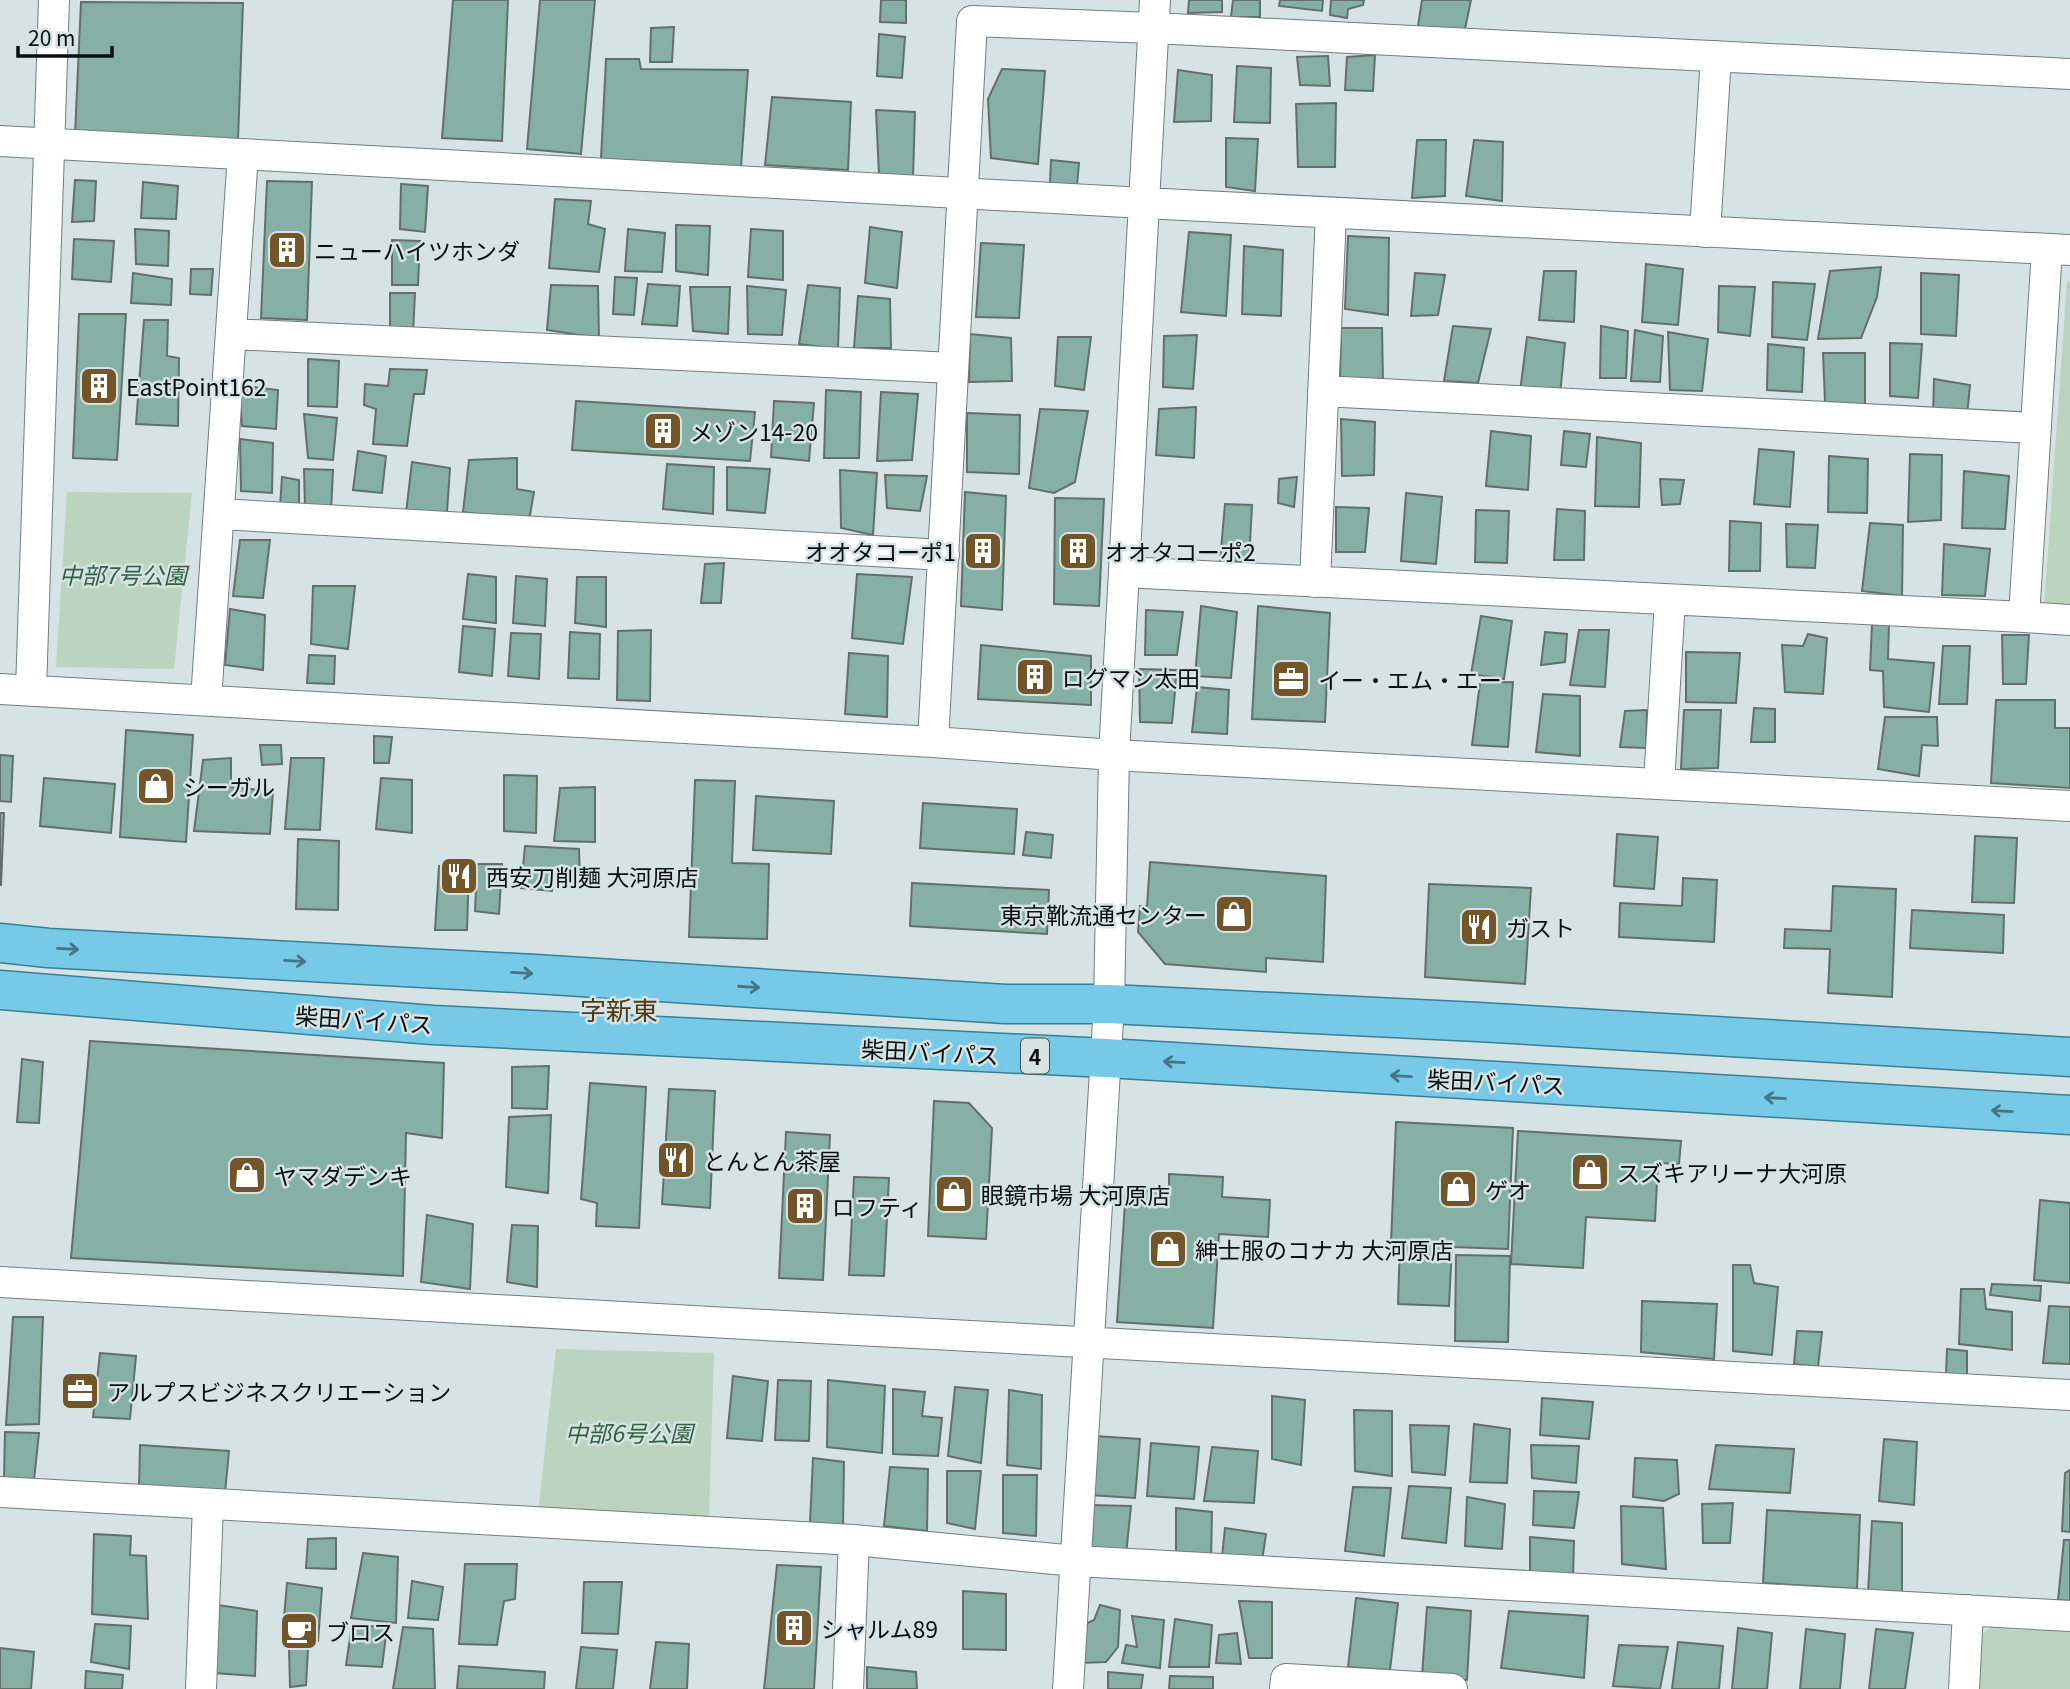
<svg xmlns="http://www.w3.org/2000/svg" width="2070" height="1689" viewBox="0 0 2070 1689" font-family="Georgia,'Noto Sans JP',serif">
	<rect width="100%" height="100%" fill="#d5e3e4"/>
	<path fill="#bcd3c0" d="M2067,281L2070,282V606L2044,607Z
		M67,492L192,493L174,669L56,667Z
		M556,1349L714,1353L709,1517L538,1512Z
		M1990,1628L2070,1632V1689H1977L1980,1635Z"/>
	<path fill="#87b0a4" stroke="#636f6b" stroke-width="2" d="M453,0H508L502,141L442,138Z
		M540,0H595L581,154L527,149Z
		M881,0H906V23L880,22Z
		M1189,0H1222V12L1188,13Z
		M1233,0H1260V17H1231Z
		M1280,0H1323L1322,11L1279,6Z
		M1331,0H1364L1363,5L1348,9L1347,18L1330,15Z
		M1422,0H1471L1464,34L1418,26Z
		M81,2L243,3L238,140L75,135Z
		M674,27L672,62H650L651,28Z
		M879,34L905,37L902,78L877,76Z
		M1375,55L1373,91L1345,90L1347,57Z
		M1328,56L1330,86L1300,85L1297,57Z
		M606,59H639L641,69L748,70L741,167L601,159Z
		M1237,66L1271,68L1270,123L1234,122Z
		M1002,69L1045,71L1038,164L991,158L988,99Z
		M1178,70L1212,75L1211,121L1174,122Z
		M772,97L851,102L848,170L765,165Z
		M1336,103L1335,167H1298L1296,104Z
		M876,110L915,112L913,178L879,175Z
		M1226,138L1258,139L1255,191L1226,187Z
		M1417,140H1446L1445,196L1412,198Z
		M1474,140L1503,142L1502,201L1466,196Z
		M1051,160L1079,163L1077,185L1050,183Z
		M75,180L96,181L94,221L72,222Z
		M267,181L312,182L307,320L261,318Z
		M143,182L178,186L176,219L141,218Z
		M401,184L428,186L425,232L400,229Z
		M555,199L591,201L588,224L605,229L599,272L549,268Z
		M676,225L710,226L708,275L676,271Z
		M870,227L902,232L897,288L865,283Z
		M135,229L169,231L168,266L136,264Z
		M628,229L665,233L662,272L625,271Z
		M751,229L783,231V280L748,277Z
		M1189,232L1231,235L1226,316L1181,312Z
		M1348,236L1389,238L1388,315L1345,309Z
		M74,239L114,241L111,282L72,279Z
		M392,240L420,241L418,285H392Z
		M981,243L1024,245L1019,318L976,317Z
		M1244,246L1283,250L1281,316L1242,314Z
		M1646,264L1683,269L1678,325L1642,322Z
		M1881,267L1877,297L1861,338L1818,339L1830,271Z
		M191,269H213L211,295L190,294Z
		M1544,271H1576L1574,322L1539,320Z
		M133,273L172,279L171,305L131,303Z
		M1415,273L1445,275L1438,315L1411,316Z
		M1921,273L1959,275L1956,336L1921,334Z
		M615,277L637,278L634,315L613,314Z
		M1773,282L1815,284L1807,340L1772,337Z
		M648,284L680,286L677,326L642,324Z
		M551,285L598,286L599,338L547,330Z
		M808,285L840,288L838,349L799,344Z
		M747,286L786,290L782,335L748,334Z
		M1719,286L1755,287L1750,336L1718,332Z
		M690,287H730L728,334L693,331Z
		M390,293H415L413,334L390,331Z
		M858,296L890,299L891,348H854Z
		M79,314H126L117,460L73,458Z
		M144,320H168L167,356L179,358L178,426L136,424Z
		M1453,326L1491,329L1478,383L1444,381Z
		M1601,326L1628,331L1626,378H1600Z
		M1341,328H1382L1383,382L1340,381Z
		M1635,330L1663,336L1660,382L1631,381Z
		M1668,332L1708,339L1702,391L1670,390Z
		M970,334L1011,338L1012,381L969,382Z
		M1197,335L1193,389L1163,387L1164,336Z
		M1058,337H1091L1084,390L1055,386Z
		M1527,337L1565,343L1560,395L1520,392Z
		M1890,343L1922,344L1918,398L1890,396Z
		M1768,344L1804,348L1802,392L1767,390Z
		M1823,353H1865V406L1825,402Z
		M308,359L339,361L337,407L308,406Z
		M390,369L427,370L424,394H414L407,446L373,444L376,409L364,405L365,384L388,386Z
		M1934,379L1970,385L1967,416L1933,415Z
		M239,385L278,390L276,429L242,426Z
		M826,390L861,392L859,458H824Z
		M881,392L918,394L912,460L877,461Z
		M576,401L755,412L750,461L572,450Z
		M774,401L814,403L809,461L771,457Z
		M1196,407L1194,458L1156,455L1159,409Z
		M1040,409L1088,411L1075,482L1054,493L1029,488Z
		M967,413L1020,415L1019,474L967,472Z
		M304,414L337,418L333,460L308,458Z
		M1341,419L1375,422L1374,475L1342,476Z
		M1491,431L1531,436L1528,490L1486,486Z
		M1564,431L1590,434L1586,467L1561,465Z
		M1597,437L1641,443L1639,507L1595,506Z
		M240,439L273,443L272,493L241,491Z
		M1759,449L1794,452L1790,507L1754,504Z
		M358,451L386,456L382,493L353,490Z
		M1910,454L1942,455L1941,520L1908,522Z
		M1829,456L1868,459L1867,513L1828,512Z
		M517,458V489L534,492L529,521L463,512L469,460Z
		M412,462L450,468L447,512L406,513Z
		M667,464L714,467L713,514L663,509Z
		M727,467L770,469L765,513L727,510Z
		M304,469L333,470L331,512L305,508Z
		M840,470L877,473L873,535L841,528Z
		M1964,471L2009,476L2005,529L1962,528Z
		M885,475L927,476L920,511L887,508Z
		M282,477L299,480V508L280,507Z
		M1297,477L1294,507L1278,503L1279,479Z
		M1660,479L1684,480L1680,504L1662,505Z
		M965,492L1006,496L1002,610L961,606Z
		M1406,493L1442,497L1436,564L1401,561Z
		M1055,498L1104,499L1099,606L1054,604Z
		M1225,504L1252,505L1249,562L1220,561Z
		M1336,507L1369,508L1365,552H1336Z
		M1557,509L1585,511L1584,560H1554Z
		M1476,510L1509,511L1507,563L1475,562Z
		M1730,521L1761,523L1760,571H1729Z
		M1870,523L1903,525L1902,596L1862,591Z
		M1786,524L1818,525L1815,568L1787,567Z
		M240,540H270L263,598L233,596Z
		M1944,544L1990,549L1985,596L1942,595Z
		M724,563L721,603H701L705,564Z
		M468,574L496,577V623L463,619Z
		M857,574L912,577L903,644L852,638Z
		M516,576L547,579L545,626L513,623Z
		M577,577H606V627L575,623Z
		M313,586H355L348,649L311,644Z
		M1201,606L1237,612L1231,678L1195,676Z
		M1258,606L1330,613L1325,722L1252,719Z
		M230,609L265,615L263,670L225,665Z
		M1146,610L1183,612L1177,655H1145Z
		M1481,616L1512,621L1504,679L1471,674Z
		M1872,624H1889L1888,659L1934,663L1929,712L1884,707L1883,671L1870,670Z
		M463,626L495,629L492,676L459,672Z
		M651,630L650,701L617,700L618,631Z
		M1579,630H1609L1605,687L1570,685Z
		M570,632L600,634L599,679L568,678Z
		M1545,632L1567,634L1565,662L1541,665Z
		M511,633L541,634L539,679L508,676Z
		M1808,634L1827,638L1823,694L1785,692L1782,645L1803,646Z
		M2002,635H2029L2026,684H2003Z
		M981,645L1091,656V705L978,699Z
		M1943,646H1970L1967,704H1939Z
		M1686,652L1740,653L1736,703L1686,702Z
		M849,653L888,656L887,717L845,714Z
		M309,655L335,656L334,684L307,683Z
		M1139,669L1177,670L1172,723L1140,722Z
		M1513,682L1508,747L1472,745L1480,683Z
		M1197,687L1229,690L1227,734L1192,732Z
		M1543,694L1580,696V756L1536,752Z
		M1996,700H2055V728H2070V788L1991,783Z
		M1754,708L1775,709V742H1751Z
		M1647,710L1646,748L1620,747L1625,711Z
		M1684,710H1721L1718,768L1681,769Z
		M1885,717H1937L1938,746L1922,745L1919,776L1878,769Z
		M126,730L193,735L186,842L120,837Z
		M374,736L392,737L389,763H374Z
		M260,745H281L282,764L262,765Z
		M0,755L13,756L11,802L0,801Z
		M231,758V787L273,791L270,834L194,831L203,760Z
		M291,758H324L320,830L285,829Z
		M504,775L537,776L536,833L504,831Z
		M44,778L115,784L111,833L40,826Z
		M381,778L412,780V833L376,829Z
		M695,780L735,781L732,863L769,864L767,939L689,937Z
		M595,787V842L554,841L560,788Z
		M756,796L834,801L831,854L753,850Z
		M923,803L1017,809L1014,854L920,848Z
		M0,813H4L1,885H0Z
		M1026,832L1053,835L1051,858L1023,855Z
		M1617,834L1658,837L1654,889L1614,886Z
		M1975,836L2017,838L2014,903L1972,902Z
		M298,839L339,841L338,910L296,909Z
		M525,846L579,849L580,880L553,877L552,891L521,888Z
		M1150,862L1326,876L1323,962L1266,958V972L1165,964L1138,932L1140,906H1147Z
		M477,864H502L499,914L475,911Z
		M439,866L469,869L467,930H435Z
		M1683,878L1717,880L1714,942L1619,937L1620,903L1682,906Z
		M912,883L1049,890L1047,934L910,926Z
		M1429,884L1531,888L1525,984L1425,977Z
		M1833,886L1896,889L1892,997L1828,993L1830,949L1784,948L1785,929L1831,931Z
		M1912,910L2004,915L2003,953L1910,948Z
		M90,1041L444,1063L442,1138L406,1133L403,1276L71,1258Z
		M22,1059L43,1062L39,1123L17,1122Z
		M549,1066L547,1109L512,1108V1067Z
		M590,1083L646,1087L639,1228L596,1226L597,1203L581,1199Z
		M669,1089L715,1091L710,1208L662,1204Z
		M934,1101L969,1103L992,1128L986,1239L928,1236Z
		M551,1115L548,1193L506,1187L509,1117Z
		M1396,1122L1513,1128L1508,1249L1452,1247L1449,1306L1398,1304L1400,1243H1391Z
		M1518,1131L1681,1141L1679,1164L1658,1163L1655,1221L1586,1217L1583,1268L1511,1264Z
		M786,1132L830,1135L823,1280L779,1278Z
		M1169,1174L1223,1177L1222,1197L1270,1200L1268,1237L1219,1234L1213,1328L1117,1322L1126,1189L1169,1192Z
		M854,1177L889,1178L884,1276L849,1275Z
		M2040,1200L2070,1203V1283L2034,1280Z
		M427,1215L473,1224L470,1289L421,1282Z
		M512,1225L538,1226L537,1287L507,1282Z
		M1456,1255L1510,1256L1508,1342L1455,1341Z
		M1733,1265H1750L1754,1283L1778,1287L1772,1355L1733,1351Z
		M1992,1284L2041,1286L2040,1301L1990,1295Z
		M1961,1289H1984L1986,1309L2012,1312V1350L1959,1344Z
		M1642,1301L1717,1304L1714,1359L1641,1352Z
		M2049,1306L2070,1307V1364L2043,1363Z
		M13,1317H43L39,1424L6,1425Z
		M1797,1331L1822,1332L1818,1367L1794,1364Z
		M1947,1349L1967,1351V1378L1946,1375Z
		M100,1353L136,1356L130,1419L93,1417Z
		M733,1376L768,1381L762,1441L727,1438Z
		M778,1380L811,1381L809,1441L775,1440Z
		M828,1380L885,1386L882,1453L827,1447Z
		M955,1387L988,1390L981,1463L948,1456Z
		M893,1389L925,1392L922,1416L942,1418L938,1456L893,1454Z
		M1009,1390L1042,1395L1041,1469L1007,1465Z
		M1272,1396L1305,1400L1301,1465L1272,1459Z
		M1542,1398L1593,1402L1589,1439L1540,1435Z
		M1354,1410L1392,1411V1476L1355,1471Z
		M1474,1424L1510,1429L1507,1483L1470,1482Z
		M1410,1425L1449,1426L1445,1475L1412,1472Z
		M5,1432L39,1433L34,1480L4,1479Z
		M1094,1436L1140,1439L1135,1498L1090,1495Z
		M1884,1439L1917,1442L1914,1505L1879,1501Z
		M1151,1443L1199,1447L1194,1499L1147,1496Z
		M140,1445L229,1451L225,1493L139,1488Z
		M1531,1445L1579,1446L1576,1483L1532,1478Z
		M1716,1445L1794,1449L1790,1493L1709,1489Z
		M1212,1447L1258,1451L1254,1503L1204,1501Z
		M813,1458L844,1462L843,1526L810,1523Z
		M1635,1458L1677,1460L1679,1494L1664,1501L1633,1497Z
		M890,1467L928,1469L927,1531L884,1526Z
		M2070,1470V1532L2062,1531L2065,1473Z
		M947,1471H981L975,1529L947,1523Z
		M1003,1475H1037L1036,1536L1003,1533Z
		M1409,1486L1451,1488L1446,1543L1402,1538Z
		M1353,1487L1391,1488L1384,1556L1345,1551Z
		M1534,1491L1579,1492L1574,1528L1533,1525Z
		M1467,1497L1505,1504L1502,1549L1465,1546Z
		M1733,1503L1730,1543H1703L1702,1504Z
		M1090,1505L1131,1506L1126,1555L1087,1554Z
		M1621,1506L1663,1508L1666,1569L1622,1564Z
		M1176,1508L1212,1512L1211,1560L1176,1557Z
		M1767,1510L1860,1515L1857,1589L1763,1583Z
		M1872,1521L1902,1523V1593H1868Z
		M1225,1528L1266,1534L1262,1561L1222,1557Z
		M94,1534L131,1536L130,1555L146,1556L148,1619L92,1614Z
		M1530,1537L1574,1541L1573,1578L1530,1573Z
		M336,1538V1569L306,1568L308,1539Z
		M2064,1540H2070V1601L2058,1600Z
		M363,1553L398,1557L396,1623L351,1618Z
		M465,1564H517L515,1599L504,1601L497,1645L459,1644Z
		M777,1565L821,1567L814,1689H764Z
		M412,1581L443,1587L438,1620L408,1618Z
		M584,1582H622L618,1634L582,1633Z
		M287,1583L322,1588L318,1641H282Z
		M963,1591L1006,1594V1650L963,1649Z
		M1356,1598L1398,1603L1390,1670L1348,1667Z
		M1239,1601L1272,1602V1658H1249Z
		M218,1605L257,1611L255,1676L214,1673Z
		M1100,1605L1120,1610L1118,1647L1106,1662L1079,1663V1627L1094,1620Z
		M1427,1607L1471,1611L1467,1680L1422,1676Z
		M1509,1611L1588,1616L1584,1678L1501,1668Z
		M1132,1616L1164,1620L1160,1668L1122,1663L1126,1645L1137,1647Z
		M1175,1619L1212,1625L1209,1667H1169Z
		M95,1624L131,1626L129,1669L91,1662Z
		M352,1624L387,1628L382,1667L346,1665Z
		M403,1627L433,1629L435,1689H393Z
		M1738,1628L1772,1633L1767,1689H1732Z
		M1806,1629L1845,1634L1840,1689H1800Z
		M1876,1629L1913,1633L1905,1689H1869Z
		M1237,1633L1241,1664L1216,1663L1219,1635Z
		M656,1642L689,1644L687,1689H650Z
		M1678,1642L1723,1646L1719,1689H1672Z
		M1619,1645L1668,1647L1660,1689L1613,1686Z
		M581,1647L617,1650L613,1689H576Z
		M0,1648L34,1652L31,1689H0Z
		M289,1649H308L306,1685L290,1687Z
		M459,1666L545,1672L544,1689H457Z
		M867,1667L916,1672L917,1689H867Z
		M86,1671L123,1675L122,1689H85Z
		M1108,1672L1143,1675L1141,1689H1108Z
		M1170,1676L1213,1677V1689H1169Z"/>
	<g fill="none" stroke-linecap="round" stroke-linejoin="round">
		<defs>
			<path id="minor" d="M0,141L1144,203L2070,250
				M1705,232L1716,56
				M231,334L953,368
				M1323,391L2036,428
				M219,514L944,555
				M1124,572L2024,617L2047,249
				M1315,582L1331,213
				M2024,617L2070,620
				M0,689L933,742L1114,755L2070,806
				M31,690L54,0
				M206,700L243,154
				M933,742L972,21L1153,28L2070,74
				M1659,783L1670,600
				M0,1282L746,1324L2070,1395
				M0,1492L854,1540L1076,1561L2070,1616
				M201,1689L208,1504
				M848,1689L854,1540
				M1068,1689L1109,1004L1114,755L1155,0
				M1285,1689L1286,1679L1452,1689
				M1964,1689L1968,1610"/>
			<path id="trunk" d="M0,943L48,948L535,974L1005,1004H1109L1478,1022L2070,1057
				M0,990L433,1025L1106,1058L2070,1115"/>
		</defs>
		<use href="#minor" stroke="#717e7e" stroke-width="32"/>
		<use href="#trunk" stroke="#397f97" stroke-width="41"/>
		<use href="#minor" stroke="#fff" stroke-width="30"/>
		<use href="#trunk" stroke="#76cae7" stroke-width="38"/>
	</g>
	<defs><path id="oneway-shaft" d="M-6 0H5M1.5-3L5.5 0L1.5 3" fill="none" stroke-width="1.6" stroke-linecap="round" stroke-linejoin="round" transform="scale(1.75)"/></defs>
	<g stroke="#447585">
		<use href="#oneway-shaft" transform="translate(68 949) rotate(3)"/>
		<use href="#oneway-shaft" transform="translate(295 961) rotate(3)"/>
		<use href="#oneway-shaft" transform="translate(522 973) rotate(3)"/>
		<use href="#oneway-shaft" transform="translate(749 987) rotate(4)"/>
		<use href="#oneway-shaft" transform="translate(1174 1062) rotate(-177)"/>
		<use href="#oneway-shaft" transform="translate(1401 1076) rotate(-177)"/>
		<use href="#oneway-shaft" transform="translate(1775 1098) rotate(-177)"/>
		<use href="#oneway-shaft" transform="translate(2002 1111) rotate(-177)"/>
	</g>
	<defs>
		<symbol id="building-square" viewBox="-11 -11 22 22"><rect x="-9" y="-9" width="18" height="18" rx="4" fill="#725629" stroke="#d5e3e4"/><path d="M-4-6H4V6H1V3H-1V6H-4ZM-2.5-4.3h1.7v1.8h-1.7ZM.8-4.3h1.7v1.8H.8ZM-2.5-1h1.7V.8h-1.7ZM.8-1h1.7V.8H.8Z" fill="#fff"/></symbol>
		<symbol id="office-square" viewBox="-11 -11 22 22"><rect x="-9" y="-9" width="18" height="18" rx="4" fill="#725629" stroke="#d5e3e4"/><path d="M-6-3h4V-5.5h4V-3h4V5H-6ZM-1-4.5V-3h2v-1.5ZM-6 0V1H6V0Z" fill="#fff"/></symbol>
		<symbol id="shop-square" viewBox="-11 -11 22 22"><rect x="-9" y="-9" width="18" height="18" rx="4" fill="#725629" stroke="#d5e3e4"/><path d="M-5-2.5h2.3a2.7 3.5 0 0 1 5.4 0H5L5.5 6h-11ZM-1.5-2.5h3a1.5 2.3 0 0 0-3 0Z" fill="#fff"/></symbol>
		<symbol id="restaurant-square" viewBox="-11 -11 22 22"><rect x="-9" y="-9" width="18" height="18" rx="4" fill="#725629" stroke="#d5e3e4"/><path d="M-5-6h1v4h1v-4h1v4h1v-4h1v5L-1.5 .5V6h-2V.5L-5-1ZM5-6V6H3V1.5H1.5Q1.5-4 5-6Z" fill="#fff"/></symbol>
		<symbol id="cafe-square" viewBox="-11 -11 22 22"><rect x="-9" y="-9" width="18" height="18" rx="4" fill="#725629" stroke="#d5e3e4"/><path d="M-5.5-4.5H6V0H3Q3 3.5 0 3.5H-2.5Q-5.5 3.5-5.5 0ZM3-3.2v2h1.7v-2ZM-6 4.5H4V6H-6Z" fill="#fff"/></symbol>
	</defs>
	<g fill-rule="evenodd">
		<use href="#building-square" x="265" y="228" width="44" height="44"/>
		<use href="#building-square" x="77" y="364" width="44" height="44"/>
		<use href="#building-square" x="641" y="409" width="44" height="44"/>
		<use href="#building-square" x="961" y="529" width="44" height="44"/>
		<use href="#building-square" x="1056" y="529" width="44" height="44"/>
		<use href="#building-square" x="1013" y="655" width="44" height="44"/>
		<use href="#office-square" x="1269" y="657" width="44" height="44"/>
		<use href="#shop-square" x="134" y="764" width="44" height="44"/>
		<use href="#restaurant-square" x="437" y="854" width="44" height="44"/>
		<use href="#shop-square" x="1212" y="892" width="44" height="44"/>
		<use href="#restaurant-square" x="1457" y="905" width="44" height="44"/>
		<use href="#restaurant-square" x="654" y="1138" width="44" height="44"/>
		<use href="#shop-square" x="1568" y="1150" width="44" height="44"/>
		<use href="#shop-square" x="225" y="1153" width="44" height="44"/>
		<use href="#shop-square" x="1436" y="1167" width="44" height="44"/>
		<use href="#shop-square" x="932" y="1172" width="44" height="44"/>
		<use href="#building-square" x="783" y="1184" width="44" height="44"/>
		<use href="#shop-square" x="1146" y="1227" width="44" height="44"/>
		<use href="#office-square" x="58" y="1369" width="44" height="44"/>
		<use href="#building-square" x="772" y="1606" width="44" height="44"/>
		<use href="#cafe-square" x="277" y="1609" width="44" height="44"/>
	</g>
	<g text-anchor="middle" dominant-baseline="central" stroke-width="5" stroke-linejoin="round" paint-order="stroke">
		<rect fill="#d5e3e4" stroke="#464d4e" stroke-width="2" x="1021" y="1038.5" width="28" height="35" rx="5"/>
		<g font-size="21" font-weight="bold" fill="#080d0d">
			<text x="1035" y="1056">4</text>
		</g>
		<g font-size="23" fill="#080d0d" stroke="#d5e3e4" text-anchor="start">
			<text x="314" y="250">ニューハイツホンダ</text>
			<text x="126" y="386">EastPoint162</text>
			<text x="690" y="431">メゾン14-20</text>
			<text x="956" y="551" text-anchor="end">オオタコーポ1</text>
			<text x="1105" y="551">オオタコーポ2</text>
			<text x="1062" y="677">ログマン太田</text>
			<text x="1318" y="679">イー・エム・エー</text>
			<text x="183" y="786">シーガル</text>
			<text x="486" y="876">西安刀削麺 大河原店</text>
			<text x="1207" y="914" text-anchor="end">東京靴流通センター</text>
			<text x="1506" y="927">ガスト</text>
			<text x="703" y="1160">とんとん茶屋</text>
			<text x="1617" y="1172">スズキアリーナ大河原</text>
			<text x="274" y="1175">ヤマダデンキ</text>
			<text x="1485" y="1189">ゲオ</text>
			<text x="981" y="1194">眼鏡市場 大河原店</text>
			<text x="832" y="1206">ロフティ</text>
			<text x="1195" y="1249">紳士服のコナカ 大河原店</text>
			<text x="107" y="1391">アルプスビジネスクリエーション</text>
			<text x="821" y="1628">シャルム89</text>
			<text x="326" y="1631">ブロス</text>
		</g>
		<g font-size="23" font-style="italic" fill="#31613e" stroke="#d5e3e4">
			<text x="123" y="574">中部7号公園</text>
			<text x="629" y="1432">中部6号公園</text>
		</g>
		<g font-size="23" fill="#080d0d" stroke="#d5e3e4">
			<text transform="translate(364 1019) rotate(4)">柴田バイパス</text>
			<text transform="translate(930 1051) rotate(3)">柴田バイパス</text>
			<text transform="translate(1496 1081) rotate(3)">柴田バイパス</text>
		</g>
		<g font-size="26" fill="#4f3a15" stroke="#d5e3e4">
			<text x="619" y="1008">字新東</text>
		</g>
	</g>
	<path d="M18 46v10h94v-10" fill="none" stroke="#080d0d" stroke-width="3.5"/>
	<text x="28" y="46" font-size="21" fill="#080d0d" stroke="#d5e3e4" stroke-width="5" paint-order="stroke">20 m</text>
</svg>
